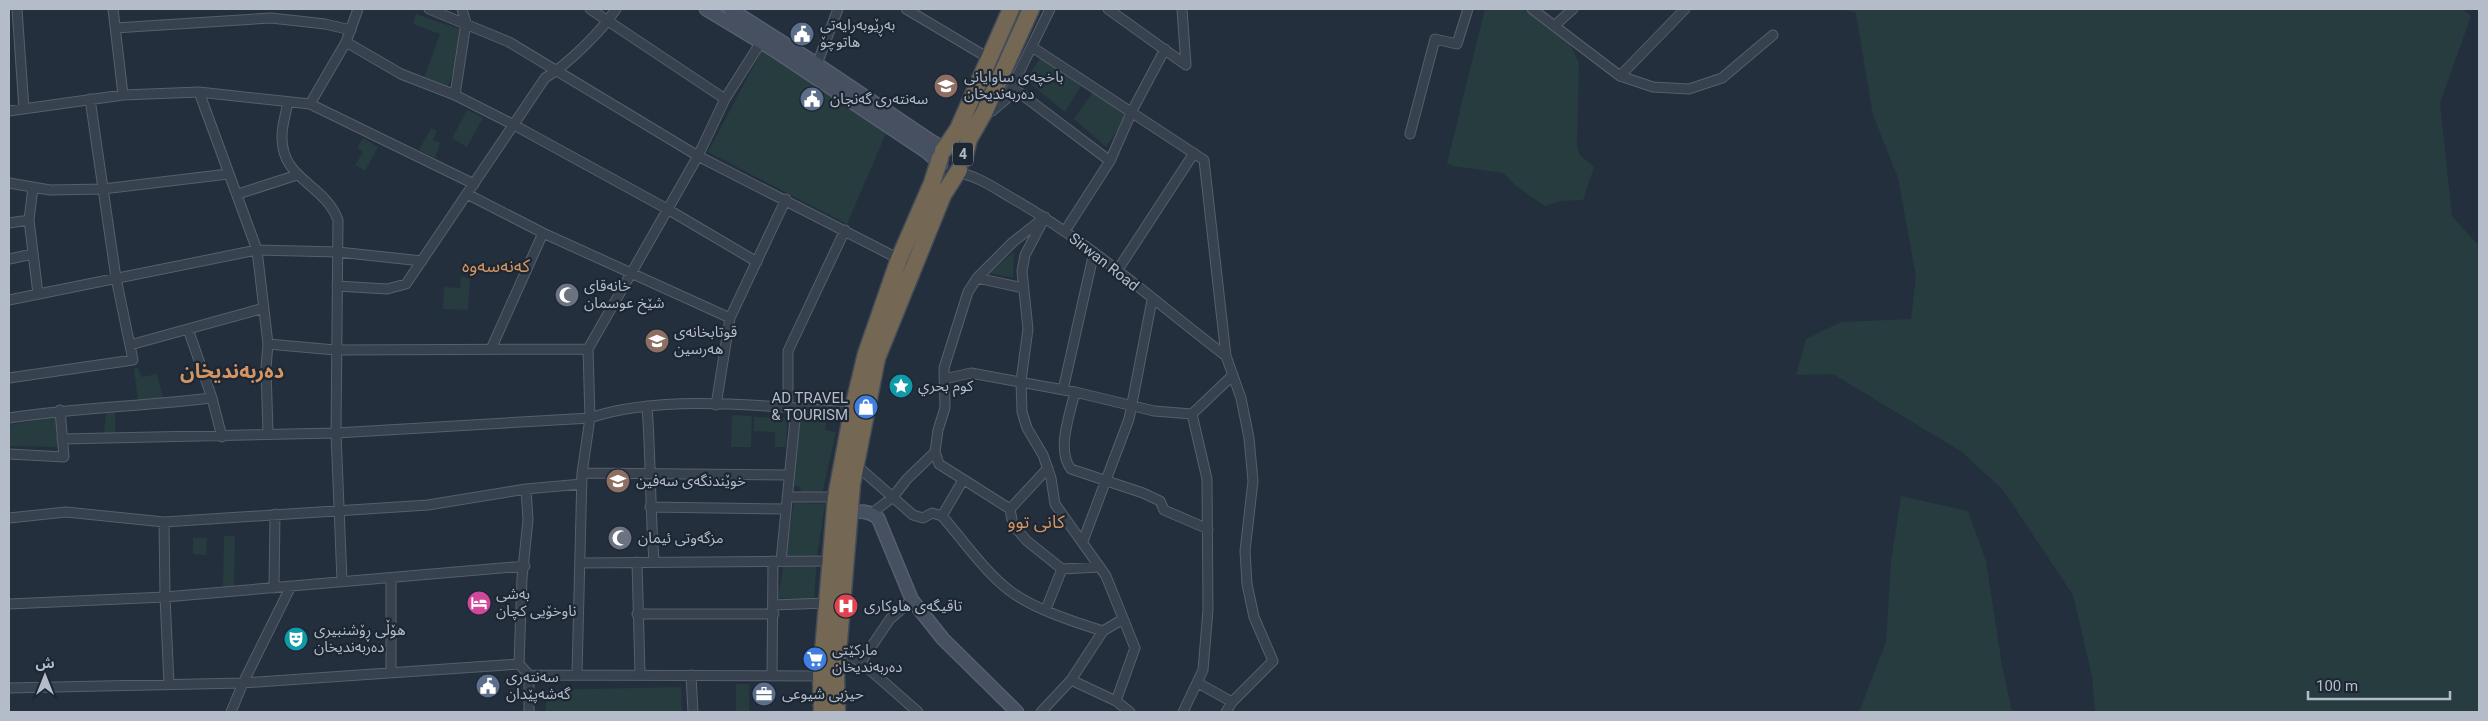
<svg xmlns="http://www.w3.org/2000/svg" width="2488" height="721" viewBox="0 0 2488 721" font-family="Roboto,'Noto Sans Arabic',sans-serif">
	<rect width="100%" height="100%" fill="#242f3e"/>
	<path fill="#263c3f" d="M1485,9H1524L1569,42L1579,63L1577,145L1580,155L1594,167L1583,200L1561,201L1545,206L1516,186L1503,173L1453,166L1447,163Z
		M1844,9H2462L2471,16L2440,103L2452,216L2479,246V712H2095L2092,676L2073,595L2003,490L1962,452L1833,374L1796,375L1806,339L1841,322L1911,319L1916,276L1898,178L1873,115L1856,13Z
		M416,14L459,29L457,61L448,87L424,78L440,34L413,24Z
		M762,50L887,131L847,224L708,152Z
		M1040,58L1081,86L1065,112L1026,80Z
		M1093,92L1128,115L1106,147L1074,119Z
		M467,110L483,118L467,147L452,138Z
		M431,128L437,131L433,140L440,143L435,158L419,150Z
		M363,138L378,147L365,171L355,165L363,152L357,148Z
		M1014,252L1013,278L989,273Z
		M461,277L470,278L468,310L443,309L444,287L460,288Z
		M134,368H138L142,377L157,374L164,401L138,402Z
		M106,412H115V434H104Z
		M732,415L752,416L751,447H731Z
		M799,415L827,417L825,430L836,432L822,494L800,493L801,487L793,486Z
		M56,416L58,447L9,446V425Z
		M754,417L787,418L786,447H775V432L754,431Z
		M1901,496L1968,511L1986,561L2002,665L2012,712H1859L1886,642L1891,562Z
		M794,503L825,504L817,556L814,600L778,598Z
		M224,536H235L234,587H223Z
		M193,538H207L206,555L193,554Z
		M736,684H749V712H736Z
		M681,687L682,712H546V690Z"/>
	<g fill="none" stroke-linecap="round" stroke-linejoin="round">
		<defs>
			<path id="street" d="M17,9L24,109
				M113,9L123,95
				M429,9L509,42L698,156L899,259
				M590,9L725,99
				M906,9L990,59
				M1108,9L1186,65
				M1182,9L1186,65
				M1532,9L1620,76L1653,87L1689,89L1722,78L1773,35
				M1554,26L1573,9
				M115,28L271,18L325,24L351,30
				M346,42L401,74L455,95L514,125L669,210L757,262
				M1032,47L1204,160L1226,356L1241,398L1249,438L1253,481L1245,551L1247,584L1254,617L1273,661L1232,702L1226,712
				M817,64L838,9
				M1620,76L1685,9
				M1012,87L1110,161
				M199,92L257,250L268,344L266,368L268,433
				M455,95L466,23L462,9
				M288,102C286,113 282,125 282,136C281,180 324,183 338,220L336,433L342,581
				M310,104L346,42L358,9
				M9,111L123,95L199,92L310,104L474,184
				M985,111H992L1006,99L1050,9
				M1410,134L1435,39L1457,44L1468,9
				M955,172C976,175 993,187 1010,197C1088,241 1155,302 1226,356
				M9,183L50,190L103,189L228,174
				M33,187L29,220L38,294
				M238,194L297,175
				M467,194L543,233L730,318
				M1045,217L1025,255L1022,271L1028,329L1021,381L1022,412L1027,428L1043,455L1051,478L1055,504L1106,576L1135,648L1116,701
				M9,223L29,220
				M1065,231L1110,161L1132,111L1165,49
				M9,259L33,254
				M1117,271L1194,153
				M977,278L1023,288
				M337,286L387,289L406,284L545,78C568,64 601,32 616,9
				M9,300L257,250L338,252L422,261
				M188,329L212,398L222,437
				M268,344L335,350L588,349
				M130,345L264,308
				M491,349L543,233
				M9,378L133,360L116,278L90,99
				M944,379L971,373L1075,392L1154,411L1192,414
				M1063,390L1094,252
				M1075,392C1070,414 1056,450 1071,469L1143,493L1160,501L1164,510L1208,529
				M716,405L730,318L786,199
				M647,406C651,458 650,509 654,561
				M788,408V351L845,230
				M9,418C76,408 144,406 212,398
				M62,439L336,433L590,418C662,393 774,407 852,412
				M935,452L939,464L1010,509L1013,525L1027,541L1062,569L1100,567
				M9,454L64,457L60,410
				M855,464L913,515L923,518L932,513L942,516C964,541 984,571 1010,591C1034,609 1074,622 1103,631
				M582,473L789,475
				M787,497H836
				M650,507L786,509
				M1010,509L1048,468
				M872,513L893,497L907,479L935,452L938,430L945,408L944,368L968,292L977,278L1013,242L1041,220
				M942,516L963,480
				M9,518L66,512L164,522L428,505L526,489L582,484
				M164,522L165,597L169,684
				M1083,541L1129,419L1152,300
				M781,561L796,409
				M637,562L640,674
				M581,563L831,561
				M391,578V672
				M274,588L275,514
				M9,604L165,597L525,566
				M773,605L827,603
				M1046,609L1062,569
				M637,614H774
				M838,649L861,662L918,712
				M861,662L890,619L912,600
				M519,664L522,578L528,520L526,489
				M577,674L582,473L590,418L588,349L698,156L725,99L761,42
				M529,675V712
				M691,675L693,712
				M772,675L773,561
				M1071,680L1116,701L1130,712
				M1198,683L1232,702
				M9,688L243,683L519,664L529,675L823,676
				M231,712L243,683L291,586
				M1041,712L1071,680L1103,631L1123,619
				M1183,712L1203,670L1208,610L1207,479L1192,414L1233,375"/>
			<path id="secondary" d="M706,9L774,50L927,152L941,165
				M730,9L812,61L931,141L942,147L949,148
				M849,513C860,511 868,510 878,518L912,600L943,639L1017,712"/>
			<path id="highway" d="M943,151L958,129L1011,9
				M964,159L969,139L985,111L1031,9
				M822,712L821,676L836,497L852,412L866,354L899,259L932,183L940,158
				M837,712L836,677L852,484L877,358L943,195L959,170"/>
		</defs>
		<use href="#street" stroke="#565f6c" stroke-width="11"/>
		<use href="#secondary" stroke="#565f6c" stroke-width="15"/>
		<use href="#highway" stroke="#434c59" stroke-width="19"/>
		<use href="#street" stroke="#38414e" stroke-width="9"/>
		<use href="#secondary" stroke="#465061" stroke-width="12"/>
		<use href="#highway" stroke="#746855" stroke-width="16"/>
	</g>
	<defs>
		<symbol id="civic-disc" viewBox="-11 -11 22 22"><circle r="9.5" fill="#5c6f8a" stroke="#1d2633"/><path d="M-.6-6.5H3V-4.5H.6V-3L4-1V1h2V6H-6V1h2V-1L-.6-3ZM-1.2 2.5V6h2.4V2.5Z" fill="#fff"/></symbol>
		<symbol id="school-disc" viewBox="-11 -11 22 22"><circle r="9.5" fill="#8d6e63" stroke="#1d2633"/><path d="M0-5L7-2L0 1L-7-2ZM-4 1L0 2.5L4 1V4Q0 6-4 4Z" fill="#fff"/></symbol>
		<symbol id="mosque-disc" viewBox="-11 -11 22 22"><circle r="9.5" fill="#6b7280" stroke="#1d2633"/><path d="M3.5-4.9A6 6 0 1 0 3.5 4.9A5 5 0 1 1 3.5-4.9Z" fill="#fff"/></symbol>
		<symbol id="sight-disc" viewBox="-11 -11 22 22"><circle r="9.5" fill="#0f9aa8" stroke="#1d2633"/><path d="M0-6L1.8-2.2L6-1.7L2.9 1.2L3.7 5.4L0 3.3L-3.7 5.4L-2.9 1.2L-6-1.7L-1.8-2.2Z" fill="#fff"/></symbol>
		<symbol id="shop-disc" viewBox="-11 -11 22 22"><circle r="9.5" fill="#3f7fe0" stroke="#1d2633"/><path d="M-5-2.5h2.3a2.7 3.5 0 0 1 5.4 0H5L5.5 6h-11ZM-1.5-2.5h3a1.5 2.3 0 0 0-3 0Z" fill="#fff"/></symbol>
		<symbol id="hotel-disc" viewBox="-11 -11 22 22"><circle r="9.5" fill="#d1479c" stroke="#1d2633"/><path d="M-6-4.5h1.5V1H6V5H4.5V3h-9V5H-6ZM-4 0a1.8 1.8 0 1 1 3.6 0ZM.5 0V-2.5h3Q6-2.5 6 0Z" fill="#fff"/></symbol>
		<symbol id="hospital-disc" viewBox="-11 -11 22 22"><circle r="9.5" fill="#e0444e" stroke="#1d2633"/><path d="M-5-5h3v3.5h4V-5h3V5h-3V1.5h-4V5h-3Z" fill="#fff"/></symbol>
		<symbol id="theatre-disc" viewBox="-11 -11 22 22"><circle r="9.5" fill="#0f9aa8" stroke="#1d2633"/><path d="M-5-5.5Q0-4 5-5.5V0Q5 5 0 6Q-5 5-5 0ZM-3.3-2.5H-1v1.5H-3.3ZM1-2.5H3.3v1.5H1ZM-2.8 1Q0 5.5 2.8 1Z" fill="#fff"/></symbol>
		<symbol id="supermarket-disc" viewBox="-11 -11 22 22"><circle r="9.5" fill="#3f7fe0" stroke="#1d2633"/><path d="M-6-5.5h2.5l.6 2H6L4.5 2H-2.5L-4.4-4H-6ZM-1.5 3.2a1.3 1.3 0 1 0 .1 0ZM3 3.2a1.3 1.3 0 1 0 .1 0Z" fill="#fff"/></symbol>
		<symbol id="office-disc" viewBox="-11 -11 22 22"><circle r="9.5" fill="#5c6f8a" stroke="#1d2633"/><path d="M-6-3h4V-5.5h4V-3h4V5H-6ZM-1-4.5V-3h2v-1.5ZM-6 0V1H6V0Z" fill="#fff"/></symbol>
	</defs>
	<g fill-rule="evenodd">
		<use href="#civic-disc" x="788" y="20" width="28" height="28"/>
		<use href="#school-disc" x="932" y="72" width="28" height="28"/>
		<use href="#civic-disc" x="798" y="85" width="28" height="28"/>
		<use href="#mosque-disc" x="553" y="281" width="28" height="28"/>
		<use href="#school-disc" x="643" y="327" width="28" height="28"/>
		<use href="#sight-disc" x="887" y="372" width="28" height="28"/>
		<use href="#shop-disc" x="852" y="393" width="28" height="28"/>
		<use href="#school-disc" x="604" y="467" width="28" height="28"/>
		<use href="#mosque-disc" x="606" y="524" width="28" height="28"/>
		<use href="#hotel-disc" x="465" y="589" width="28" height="28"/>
		<use href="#hospital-disc" x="832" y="592" width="28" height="28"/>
		<use href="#theatre-disc" x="282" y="625" width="28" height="28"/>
		<use href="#supermarket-disc" x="801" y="645" width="28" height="28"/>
		<use href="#civic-disc" x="474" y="672" width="28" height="28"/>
		<use href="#office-disc" x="750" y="680" width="28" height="28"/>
	</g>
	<g text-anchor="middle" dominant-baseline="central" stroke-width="4.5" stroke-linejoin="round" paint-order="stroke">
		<rect fill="#1d2633" stroke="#878f9c" stroke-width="1" x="953" y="142.5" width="20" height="23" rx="4"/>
		<g font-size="14" font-weight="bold" fill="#b4bcc9">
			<text x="963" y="154">4</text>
		</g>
		<g font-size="15" fill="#b4bcc9" stroke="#1d2633" text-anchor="start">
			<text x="820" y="25">بەڕێوبەرایەتی<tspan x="820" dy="17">هاتوچۆ</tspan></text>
			<text x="964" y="77">باخچەی ساوایانی<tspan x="964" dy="17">دەربەندیخان</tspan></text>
			<text x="830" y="99">سەنتەری گەنجان</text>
			<text x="584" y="286">خانەقای<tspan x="584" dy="17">شێخ عوسمان</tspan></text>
			<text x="674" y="332">قوتابخانەی<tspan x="674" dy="17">هەرسین</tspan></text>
			<text x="918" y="386">کوم بحري</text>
			<text x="848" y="398" text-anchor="end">AD TRAVEL<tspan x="848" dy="17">&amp; TOURISM</tspan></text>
			<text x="636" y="481">خوێندنگەی سەفین</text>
			<text x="638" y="538">مزگەوتی ئیمان</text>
			<text x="496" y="594">بەشی<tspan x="496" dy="17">ناوخۆیی کچان</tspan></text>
			<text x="864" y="606">تاقیگەی هاوکاری</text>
			<text x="314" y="630">هۆڵی ڕۆشنبیری<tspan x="314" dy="17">دەربەندیخان</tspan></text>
			<text x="832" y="650">مارکێتی<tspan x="832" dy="17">دەربەندیخان</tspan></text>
			<text x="506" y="677">سەنتەری<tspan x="506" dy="17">گەشەپێدان</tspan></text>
			<text x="782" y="694">حیزبی شیوعی</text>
		</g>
		<g font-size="15" fill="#b4bcc9" stroke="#1d2633">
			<text transform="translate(1104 262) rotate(38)">Sirwan Road</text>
		</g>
		<g font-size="18" fill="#d59563" stroke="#1d2633">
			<text x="496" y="265">کەنەسەوە</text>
			<text x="1036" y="521">کانی توو</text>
		</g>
		<g font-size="20" font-weight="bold" fill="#d59563" stroke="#1d2633">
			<text x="232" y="371">دەربەندیخان</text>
		</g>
	</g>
	<rect width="2488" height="721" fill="none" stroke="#b4bcc9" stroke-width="20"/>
	<g transform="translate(45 676)" stroke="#1d2633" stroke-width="4" paint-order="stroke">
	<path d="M0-4L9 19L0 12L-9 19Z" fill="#b4bcc9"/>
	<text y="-8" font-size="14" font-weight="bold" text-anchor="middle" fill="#b4bcc9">ش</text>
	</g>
	<path d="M2308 691v8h142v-8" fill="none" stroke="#b4bcc9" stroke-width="2.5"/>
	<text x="2316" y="691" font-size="15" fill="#b4bcc9" stroke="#1d2633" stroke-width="4" paint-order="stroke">100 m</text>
</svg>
